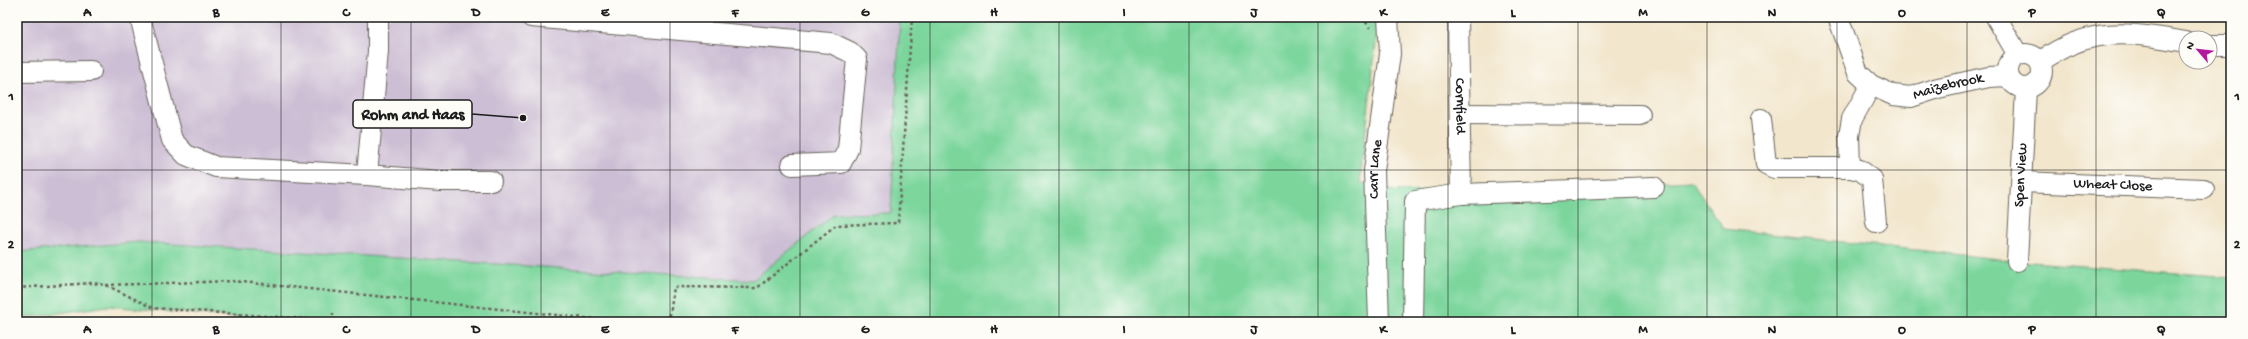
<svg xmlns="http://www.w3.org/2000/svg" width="2248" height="339" viewBox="0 0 2248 339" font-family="'Gochi Hand',sans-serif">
	<rect width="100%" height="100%" fill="#fdfcf7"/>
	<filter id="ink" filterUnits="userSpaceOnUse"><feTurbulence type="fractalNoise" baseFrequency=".025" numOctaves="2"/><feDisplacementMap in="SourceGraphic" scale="8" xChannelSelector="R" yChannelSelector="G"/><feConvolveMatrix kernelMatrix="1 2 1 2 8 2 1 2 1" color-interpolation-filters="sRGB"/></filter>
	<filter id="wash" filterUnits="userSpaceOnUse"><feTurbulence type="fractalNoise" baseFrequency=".012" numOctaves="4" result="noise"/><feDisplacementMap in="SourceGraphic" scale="16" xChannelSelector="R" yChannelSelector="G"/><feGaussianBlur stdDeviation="0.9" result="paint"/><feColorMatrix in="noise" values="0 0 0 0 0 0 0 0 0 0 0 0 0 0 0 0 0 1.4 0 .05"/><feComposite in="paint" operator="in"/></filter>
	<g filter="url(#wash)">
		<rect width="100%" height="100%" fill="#f2e6cc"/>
		<path fill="#ccbed4" d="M17,17H900L891,213L834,214L753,280L146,244L17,253Z"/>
		<path fill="#7bd69c" stroke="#4c795c" d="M900,17H1379L1360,182L1387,190L1461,194L1691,181L1724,229L2017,261L2231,277V322H287L108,306L17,319V252L139,242L753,280L834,214L891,213Z"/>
	</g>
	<g filter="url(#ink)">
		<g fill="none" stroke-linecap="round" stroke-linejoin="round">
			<defs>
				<g id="minor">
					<path d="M140,17L172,140L186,155L216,167L367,175L440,181H491"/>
					<path d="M531,17L831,43L850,52L857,59L848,149L841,163L792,165"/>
					<path id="s1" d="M1458,17L1461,194"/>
					<path id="s2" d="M1838,17L1858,73L1871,85L1893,95L1911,97L1938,88L1989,77L2008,76"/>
					<path d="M1996,17L2018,55"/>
					<path d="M2210,45H2231"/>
					<circle cx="2025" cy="71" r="17"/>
					<path d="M2040,62C2089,26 2129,32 2186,42"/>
					<path d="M17,72L91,71"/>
					<path d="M1460,114L1640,115"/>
					<path d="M1761,119L1766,164L1774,168H1850L1860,170L1872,179L1876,222"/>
					<path d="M1850,168L1849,136L1852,119L1871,85"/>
					<path d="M367,175L378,51V17"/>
					<path id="s3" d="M2022,182L2204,189"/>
					<path id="s4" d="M2017,261L2026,89"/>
					<path id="s5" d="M1379,322L1374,171L1390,54L1388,17"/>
					<path d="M1413,322L1415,201L1461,194L1654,187"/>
				</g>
			</defs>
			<use href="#minor" stroke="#67635a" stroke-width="22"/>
			<path stroke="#67635a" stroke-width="2.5" stroke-dasharray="3 3" stroke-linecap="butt" d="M1362,17L1370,28
				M106,285L233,281L623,322
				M17,288L92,283L106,285L153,308L348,322
				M333,321V313
				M669,322L674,287L757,288L836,225L898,223L912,17
				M837,322V318"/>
			<use href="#minor" stroke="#fff" stroke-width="20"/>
		</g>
	</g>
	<path fill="none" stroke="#1c1c1c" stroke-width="1" stroke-opacity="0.55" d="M152,17V322M281,17V322M411,17V322M541,17V322M670,17V322M800,17V322M930,17V322M1059,17V322M1189,17V322M1318,17V322M1448,17V322M1578,17V322M1707,17V322M1837,17V322M1967,17V322M2096,17V322M17,170H2231"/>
	<g text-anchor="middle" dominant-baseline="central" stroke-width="3.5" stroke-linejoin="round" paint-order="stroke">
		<g font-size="15" fill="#1c1c1c" stroke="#fdfcf7">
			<text stroke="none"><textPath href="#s2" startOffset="158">Maizebrook</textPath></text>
			<text stroke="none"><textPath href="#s1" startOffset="89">Cornfield</textPath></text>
			<text stroke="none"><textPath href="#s5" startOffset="153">Carr Lane</textPath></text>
			<text stroke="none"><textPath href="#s4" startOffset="86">Spen View</textPath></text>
			<text stroke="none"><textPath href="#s3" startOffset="91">Wheat Close</textPath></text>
		</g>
	</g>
	<path fill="none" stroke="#1c1c1c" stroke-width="1.5" d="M523 118L472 114"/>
	<circle fill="#1c1c1c" stroke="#fdfcf7" stroke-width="1.5" cx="523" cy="118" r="4"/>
	<rect fill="#fdfcf7" stroke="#1c1c1c" stroke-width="1.5" x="353" y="100" width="119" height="28" rx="4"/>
	<g font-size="16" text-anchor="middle" font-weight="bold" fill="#1c1c1c">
		<text x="413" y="119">Rohm and Haas</text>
	</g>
	<rect width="2248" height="339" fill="none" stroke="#fdfcf7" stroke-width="44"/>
	<g transform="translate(2198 50) rotate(298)"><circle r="19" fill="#fdfcf7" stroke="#a3a29f"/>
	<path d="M0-3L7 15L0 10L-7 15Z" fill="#b5179e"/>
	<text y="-6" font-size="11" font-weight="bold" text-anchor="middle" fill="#1c1c1c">N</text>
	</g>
	<rect x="22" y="22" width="2204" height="295" fill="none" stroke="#1c1c1c" stroke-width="1.5"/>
	<g font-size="13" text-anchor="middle" font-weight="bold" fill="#1c1c1c">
		<text x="87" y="16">A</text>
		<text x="216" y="16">B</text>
		<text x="346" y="16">C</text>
		<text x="476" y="16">D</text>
		<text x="605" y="16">E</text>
		<text x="735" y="16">F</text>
		<text x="865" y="16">G</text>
		<text x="994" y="16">H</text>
		<text x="1124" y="16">I</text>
		<text x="1254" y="16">J</text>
		<text x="1383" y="16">K</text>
		<text x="1513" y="16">L</text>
		<text x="1643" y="16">M</text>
		<text x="1772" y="16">N</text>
		<text x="1902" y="16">O</text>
		<text x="2032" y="16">P</text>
		<text x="2161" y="16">Q</text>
		<text x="11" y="100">1</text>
		<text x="2237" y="100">1</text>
		<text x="11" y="248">2</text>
		<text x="2237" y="248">2</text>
		<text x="87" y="333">A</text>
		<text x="216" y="333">B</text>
		<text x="346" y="333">C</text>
		<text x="476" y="333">D</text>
		<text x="605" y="333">E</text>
		<text x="735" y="333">F</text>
		<text x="865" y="333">G</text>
		<text x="994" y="333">H</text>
		<text x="1124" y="333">I</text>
		<text x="1254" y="333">J</text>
		<text x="1383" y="333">K</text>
		<text x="1513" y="333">L</text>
		<text x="1643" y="333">M</text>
		<text x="1772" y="333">N</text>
		<text x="1902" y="333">O</text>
		<text x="2032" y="333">P</text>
		<text x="2161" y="333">Q</text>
	</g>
</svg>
